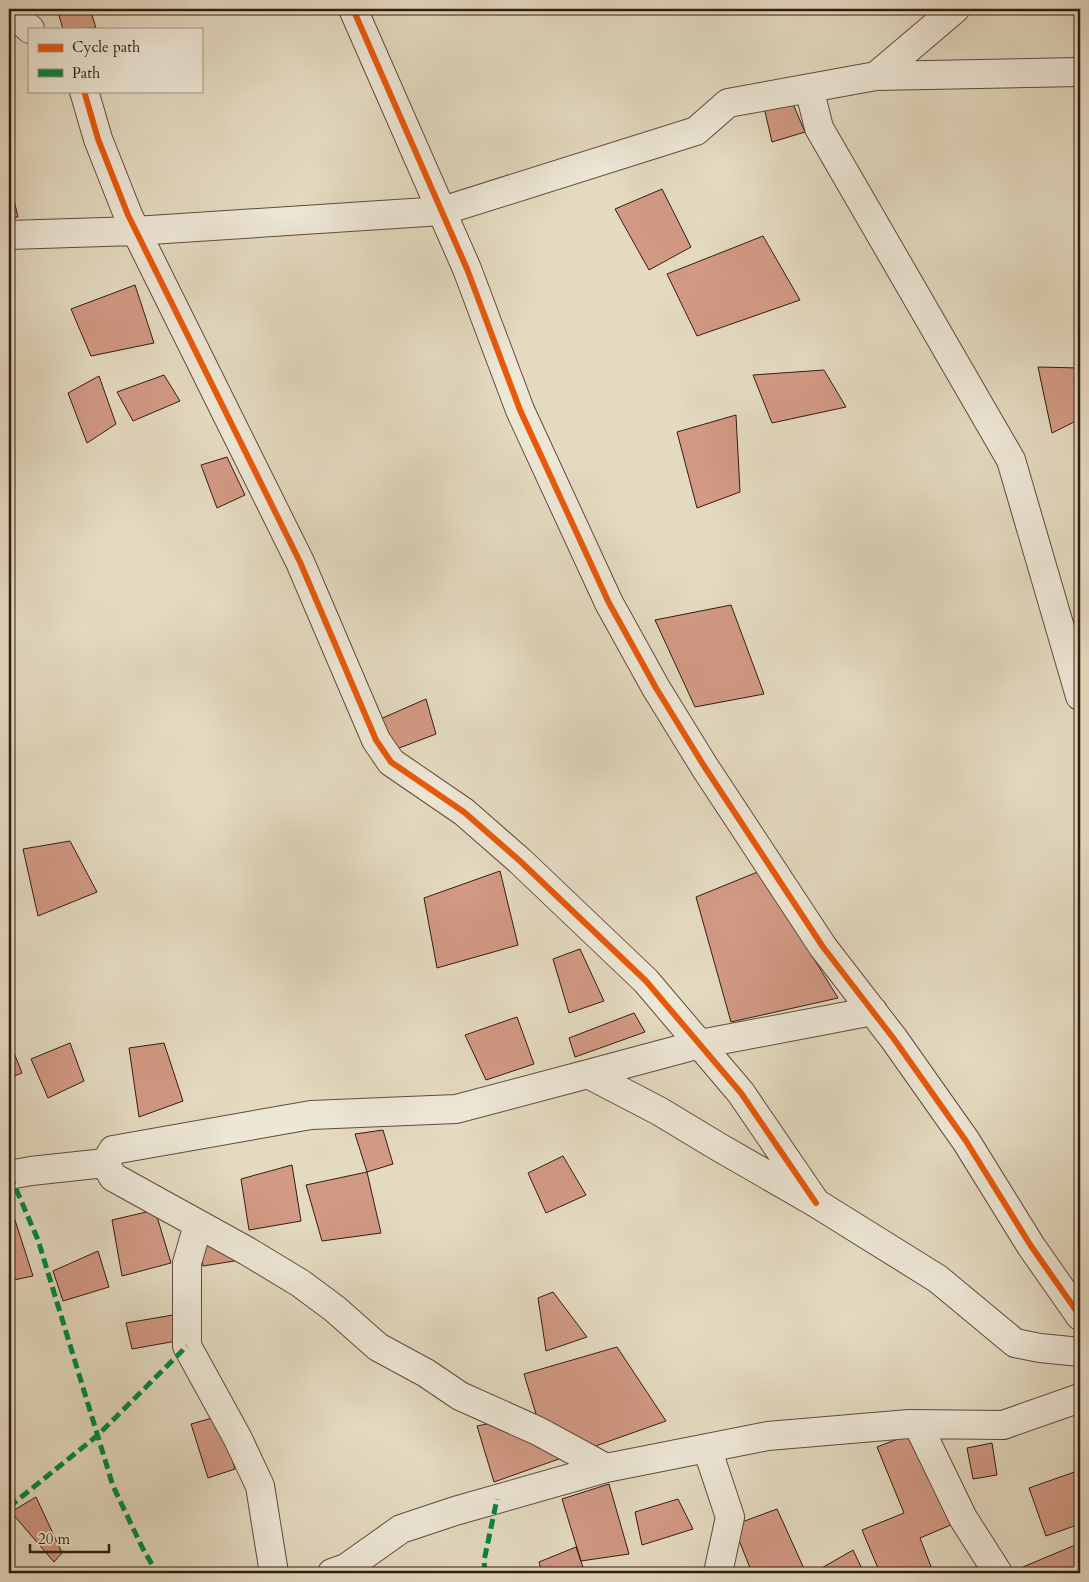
<svg xmlns="http://www.w3.org/2000/svg" width="1089" height="1582" viewBox="0 0 1089 1582" font-family="Cardo,serif">
	<rect width="100%" height="100%" fill="#e4dac0"/>
	<filter id="stains"><feTurbulence type="fractalNoise" baseFrequency=".004" numOctaves="4"/><feColorMatrix values="0 0 0 0 .2 0 0 0 0 .09 0 0 0 0 .02 0 0 0 .5 -.17"/></filter>
	<radialGradient id="worn" r=".72"><stop offset=".6" stop-color="#630" stop-opacity="0"/><stop offset="1" stop-color="#630" stop-opacity=".3"/></radialGradient>
	<path fill="#d29984" stroke="#341b11" d="M57,9H90L96,28L63,29Z
		M790,97L805,132L772,142L763,103Z
		M9,179L18,217L9,218Z
		M662,189L691,247L649,270L615,209Z
		M763,236L800,300L697,336L667,274Z
		M135,285L154,343L91,356L71,309Z
		M1038,367L1080,368V419L1052,433Z
		M824,370L846,407L772,423L753,375Z
		M164,375L180,401L133,421L117,392Z
		M99,376L116,424L87,443L68,393Z
		M736,415L740,492L697,508L677,432Z
		M227,457L245,495L217,508L201,465Z
		M731,605L764,694L695,707L655,620Z
		M426,699L436,734L394,750L378,720Z
		M70,841L97,892L38,916L23,849Z
		M500,871L518,945L437,968L424,898Z
		M760,871L838,998L731,1022L696,897Z
		M580,949L604,1001L569,1013L553,959Z
		M634,1013L645,1032L575,1057L569,1038Z
		M517,1017L534,1064L486,1080L465,1035Z
		M9,1040L22,1073L9,1078Z
		M70,1043L84,1081L48,1098L31,1059Z
		M164,1043L183,1101L139,1117L129,1048Z
		M383,1130L393,1164L367,1172L355,1134Z
		M563,1156L586,1195L546,1213L528,1173Z
		M292,1165L301,1221L249,1230L241,1179Z
		M367,1172L381,1233L322,1241L306,1185Z
		M155,1210L171,1263L122,1276L112,1220Z
		M14,1217L33,1276L9,1281V1218Z
		M198,1240L253,1258L203,1266Z
		M98,1251L109,1287L63,1301L53,1271Z
		M553,1292L587,1337L546,1351L538,1298Z
		M173,1315L182,1340L132,1349L126,1323Z
		M617,1347L666,1421L494,1482L477,1426L536,1414L524,1374Z
		M219,1416L235,1469L208,1478L191,1424Z
		M916,1432L958,1522L920,1538L932,1569L922,1573H880L862,1530L904,1513L877,1447Z
		M992,1443L997,1475L973,1479L967,1448Z
		M1080,1470V1524L1046,1536L1029,1488Z
		M609,1484L629,1554L581,1561L562,1499Z
		M36,1497L62,1553L54,1562L11,1512Z
		M678,1499L693,1529L642,1545L635,1512Z
		M777,1509L806,1573H752L735,1530L742,1522Z
		M1080,1543V1573H1025L1023,1567Z
		M576,1547L585,1573H542L539,1562Z
		M853,1550L864,1573H813Z"/>
	<g fill="none" stroke-linecap="round" stroke-linejoin="round">
		<defs>
			<path id="minor" d="M9,9L30,29
				M353,9L467,269L520,410L609,603L656,688L704,766L823,947L894,1039L966,1141L1031,1246L1080,1316
				M876,76L955,9
				M809,88L819,128L1011,460L1080,696
				M84,91L98,139L128,215L300,562L376,740L391,762L464,812L520,861L646,981L741,1093L816,1203
				M9,235L135,231L442,211L696,131L728,103L876,76L1080,72
				M588,1074L700,1044L873,1011
				M105,1163L113,1150L311,1115L456,1109L588,1074L659,1111L717,1146L816,1203L938,1279L1015,1343L1040,1348L1080,1352
				M105,1163L113,1177L247,1251L300,1283L335,1309L378,1347L426,1373L460,1396L538,1431L606,1468
				M9,1175L31,1171L105,1163
				M198,1225L187,1263V1346L238,1439L260,1486L274,1573
				M918,1425L963,1518L998,1573
				M707,1448L730,1517L718,1573
				M332,1573L346,1568L401,1529L455,1511L606,1468L768,1436L909,1424L1003,1425L1080,1398"/>
		</defs>
		<use href="#minor" stroke="#604b3d" stroke-width="30"/>
		<use href="#minor" stroke="#ede7d6" stroke-width="28"/>
		<path stroke="#00873e" stroke-width="5" stroke-dasharray="10 5" stroke-linecap="butt" d="M10,1175L38,1240L113,1486L142,1547L157,1573
			M9,1507L98,1435L187,1346
			M485,1573L484,1561L497,1499"/>
		<defs>
			<path id="cycleway" d="M353,9L467,269L520,410L609,603L656,688L704,766L823,947L894,1039L966,1141L1031,1246L1080,1316
				M84,91L98,139L128,215L300,562L376,740L391,762L464,812L520,861L646,981L741,1093L816,1203"/>
		</defs>
		<use href="#cycleway" stroke="#ede7d6" stroke-width="9"/>
		<use href="#cycleway" stroke="#e8590c" stroke-width="6"/>
	</g>
	<rect width="1089" height="1582" fill="none" stroke="#e4dac0" stroke-width="30"/>
	<rect x="10" y="10" width="1069" height="1562" fill="none" stroke="#341b11" stroke-width="2.5"/>
	<rect x="15" y="15" width="1059" height="1552" fill="none" stroke="#341b11"/>
	<rect x="28" y="28" width="175" height="65" fill="#ede7d6" stroke="#a39587"/>
	<rect x="38" y="44" width="25" height="8" fill="#e8590c" stroke="#a39587"/>
	<text x="72" y="52" font-size="15" fill="#341b11">Cycle path</text>
	<rect x="38" y="69" width="25" height="8" fill="#00873e" stroke="#a39587"/>
	<text x="72" y="78" font-size="15" fill="#341b11">Path</text>
	<path d="M30 1544v8h79v-8" fill="none" stroke="#341b11" stroke-width="2.5"/>
	<text x="38" y="1544" font-size="15" fill="#341b11" stroke="#ede7d6" stroke-width="4" paint-order="stroke">20 m</text>
	<rect width="100%" height="100%" filter="url(#stains)"/>
	<rect width="100%" height="100%" fill="url(#worn)"/>
</svg>
